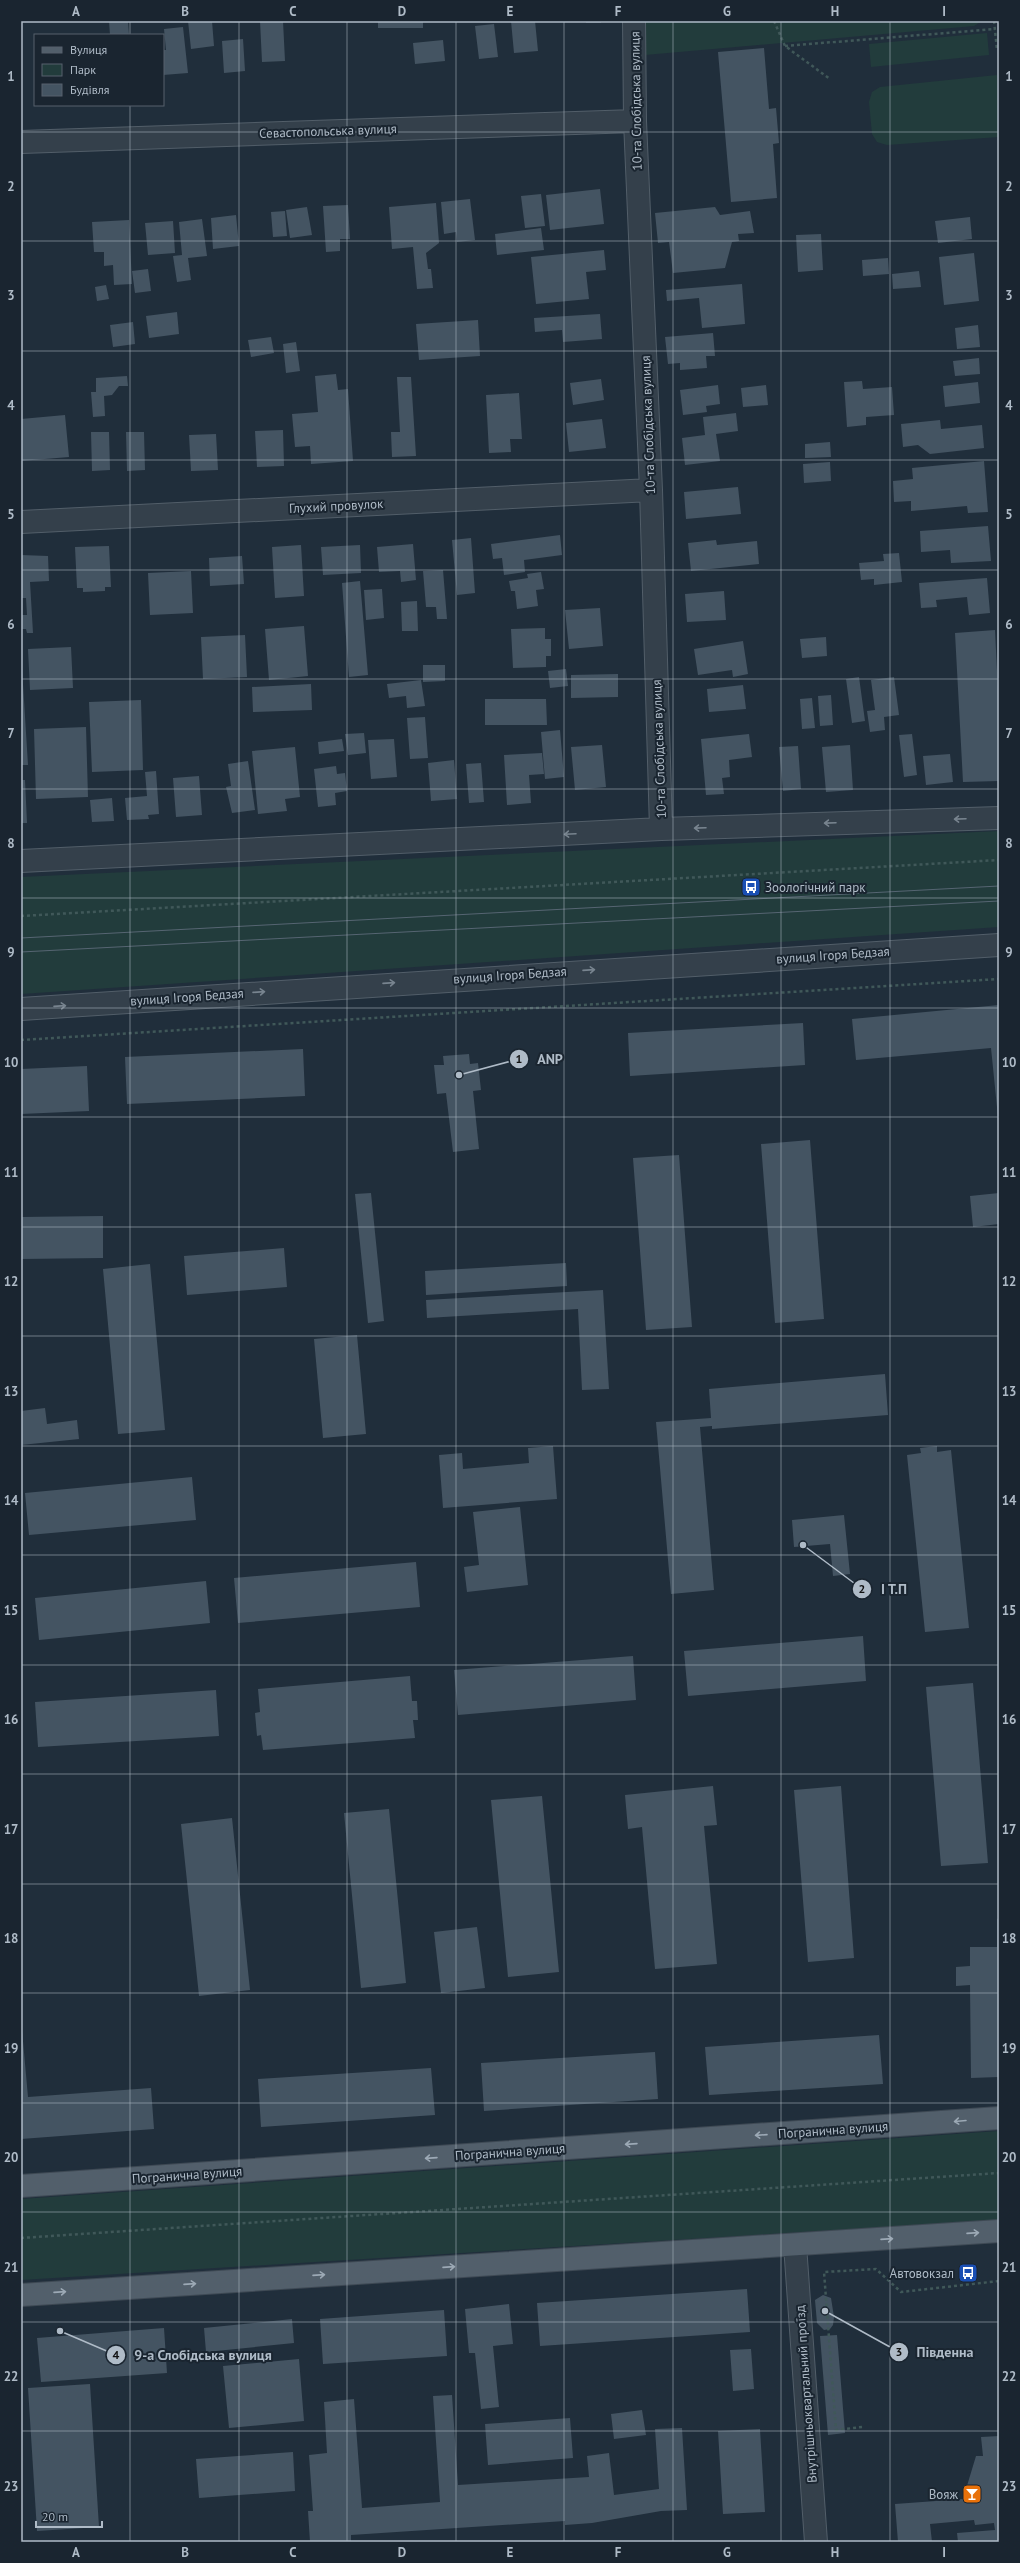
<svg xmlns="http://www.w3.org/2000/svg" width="1020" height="2563" viewBox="0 0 1020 2563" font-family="'PT Sans',sans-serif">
	<rect width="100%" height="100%" fill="#202e3b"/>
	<path fill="#223c3c" d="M645,21H982L974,26L645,55Z
		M987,33L989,55L871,67L869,44Z
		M997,75L999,137L887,145L877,142L872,134L869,102L872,92L880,87Z
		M999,831V927L21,994V877Z
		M999,2131V2220L21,2280V2199Z"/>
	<path fill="#445462" d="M109,21H128L129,35H110Z
		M188,21H212L214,46L191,49Z
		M260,21H283L285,61L262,62Z
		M378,21H423V28H378Z
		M511,21H535L538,51L514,53Z
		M586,21H601V23H586Z
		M494,24L498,57L479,59L475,26Z
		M183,27L188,73L163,75V50H166L164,29Z
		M243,39L245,71L224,73L222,41Z
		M443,40L445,61L415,64L413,43Z
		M764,48L769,109L776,108L779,143L773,144L777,198L731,202L718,52Z
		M600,189L604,224L550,230L546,195Z
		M541,194L545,226L525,228L521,196Z
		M470,199L475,240L457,242L456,232L444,234L441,202Z
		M436,203L439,243L426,253L428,269H431L433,288L417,289L413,247L392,249L389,207Z
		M348,205L350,239H340V251L326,252L323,206Z
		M307,207L312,235L290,238L286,210Z
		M715,207L720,215L750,211L754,233L738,234L739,241L732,242L725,268L673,273L669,242L658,243L655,213Z
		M285,211L287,236L273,237L271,212Z
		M236,215L239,246L213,249L211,218Z
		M970,217L972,239L938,243L935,221Z
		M202,219L207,256L188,258L191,280L177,282L173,256L182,255L179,222Z
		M129,220L132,284L114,285L113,265L104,266V252H94L92,222Z
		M173,221L175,253L148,255L145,223Z
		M541,228L544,250L497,255L495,234Z
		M821,234L823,270L798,272L796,235Z
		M604,250L606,270L586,272L589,299L536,304L531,257Z
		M974,253L979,301L944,305L939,257Z
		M888,258L889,274L863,276L862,260Z
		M148,269L151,291L135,293L132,271Z
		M919,271L921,287L893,289L892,274Z
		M742,284L745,324L702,328L699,298L667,301L666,290Z
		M106,285L109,299L97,301L95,287Z
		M177,312L179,334L149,338L146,316Z
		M600,314L602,339L563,342L562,330L535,332L534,318Z
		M478,320L480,356L419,360L416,324Z
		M133,322L135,344L113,347L110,325Z
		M978,325L980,347L957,349L955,328Z
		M713,333L715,356H706L707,368L680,370V363L668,364L665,337Z
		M271,337L274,353L251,357L248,340Z
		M296,342L300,371L286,373L283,344Z
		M979,358L980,374L955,376L953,361Z
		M336,374L338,390L348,389L353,461L311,464L310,446L295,447L292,414L318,412L315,376Z
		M127,376L128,386H119L112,395L104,396L105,416L93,417L91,392H96V378Z
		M397,377H411L416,456L392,457L391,432H400Z
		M601,379L604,400L573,405L570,383Z
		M862,381L863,389L892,387L894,415L866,417V425L847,427L844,382Z
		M978,382L980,403L945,407L943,386Z
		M718,385L720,404L706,406L707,412L683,415L680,390Z
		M766,385L768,405L743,407L741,388Z
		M519,393L522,439H510L511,452L489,453L486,395Z
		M736,413L738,431L716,434L720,461L685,465L682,438L705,435L703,417Z
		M65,415L69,457L21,461V419Z
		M602,419L606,448L569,452L566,423Z
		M940,420L941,429L982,425L984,448L930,454L918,445L903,447L901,424Z
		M283,430L284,466L257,467L255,431Z
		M91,432H109L110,470L92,471Z
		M126,432H144L145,470L127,471Z
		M216,434L218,470L191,471L189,435Z
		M830,442L831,457L805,458V444Z
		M984,461L988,512L968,513L967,506L911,511V501L894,502L893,481L913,479L912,468Z
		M830,462L831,481L804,483L803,464Z
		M738,487L741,514L686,519L684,492Z
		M988,526L991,561L951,563L950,550L921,552L920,531Z
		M560,535L562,555L524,560L525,572L504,575L502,558L493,559L491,544Z
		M471,538L475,593L457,595L452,540Z
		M716,540L717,545L757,541L759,564L691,571L688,543Z
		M413,544L416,580L401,582L400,571L379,572L377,547Z
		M301,545L304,596L275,598L272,547Z
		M360,545L361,573L323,575L321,547Z
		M109,546L111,587H105V591L83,592V588H77L75,547Z
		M899,553L902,582L874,585V579L861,580L859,563L884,561L883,554Z
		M21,555L48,556L49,581L30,582L33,633H27L26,629H22V615H27L26,598H21Z
		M242,556L244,584L210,586L209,558Z
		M443,570L447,619H437L436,607H426L423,571Z
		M191,571L193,613L150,615L148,573Z
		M541,572L544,589L536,590L538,606L517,609L515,591H511L509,581L528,578L527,574Z
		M987,578L990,613L969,615L967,597L936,600L937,607L921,608L919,583Z
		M360,581L368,675L349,677L342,583Z
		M382,589L384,618L366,620L364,590Z
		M724,591L726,620L687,622L685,594Z
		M417,601L418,631H402L401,602Z
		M600,608L603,646L569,649L565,610Z
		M304,626L308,676L269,680L265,629Z
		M545,628V639H551V656H546V667L513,668L511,629Z
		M995,630L999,712V781L963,782L955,633Z
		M245,635L247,677L203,679L201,637Z
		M826,637L827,656L802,658L800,639Z
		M743,641L748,674L733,677L732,670L698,675L694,649Z
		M71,647L73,688L30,690L28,649Z
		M21,652L28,765H21Z
		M423,665H445V681L423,682Z
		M566,669L568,686L550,688L548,671Z
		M618,674V697L571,698V675Z
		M859,677L865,721L852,723L846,679Z
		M894,677L899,715L884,717L885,730L870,732L867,711L875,710L871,680Z
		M421,680L425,706L407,708L406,696L389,698L387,684Z
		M311,684L312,710L253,712L252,687Z
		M743,685L746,709L709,712L707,689Z
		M831,695L833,725L820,726L818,696Z
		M812,698L815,728L802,729L800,699Z
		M485,699H546L547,725H485Z
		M141,700L143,770L92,772L89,702Z
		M425,717L428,758L410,759L407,718Z
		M86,727L88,797L36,799L34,729Z
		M560,730L564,777L545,779L541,732Z
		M364,733L366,753L348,755L345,734Z
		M749,734L752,757L729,760L730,777L722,778L724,794L706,795L701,739Z
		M912,734L917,775L904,777L899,735Z
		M342,739L344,751L319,754L318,742Z
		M394,739L397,777L371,779L368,740Z
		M602,745L606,787L575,790L571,747Z
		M850,745L853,790L826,792L822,747Z
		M798,746L801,789L783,791L779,747Z
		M295,747L300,797L285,799L287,811L258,814L252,751Z
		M542,753L544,774L529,775L531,803L507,805L504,755Z
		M950,754L953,782L926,785L923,756Z
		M454,760L457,799L431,801L428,763Z
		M248,761L255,810L232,813L226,787L231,786L228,764Z
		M481,763L484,802L469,803L466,764Z
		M336,766L337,774L345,773L347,791L335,793L336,805L318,807L314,769Z
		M156,771L159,814L148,815L149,819L127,820L125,798L147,796L145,772Z
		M199,776L202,815L176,817L173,778Z
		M21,780H25L27,823H21Z
		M112,798L114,821L92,822L90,800Z
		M999,1005V1127L991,1048L856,1060L852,1019Z
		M803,1023L805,1065L630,1076L628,1033Z
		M303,1049L305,1096L127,1104L125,1057Z
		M469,1054L470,1064L478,1063L481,1090L473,1091L479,1149L453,1152L446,1093L437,1094L434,1065H444L443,1056Z
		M87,1066L89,1111L21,1114V1069Z
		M810,1140L824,1319L775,1323L761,1144Z
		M679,1155L692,1327L646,1330L633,1158Z
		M371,1193L384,1321L368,1323L355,1194Z
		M999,1193V1224L973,1227L970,1196Z
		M103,1216V1258L21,1259V1217Z
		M284,1248L287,1287L187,1295L184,1256Z
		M566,1263L567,1286L426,1295L425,1271Z
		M150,1264L165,1430L118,1434L103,1269Z
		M603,1290L609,1389L582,1390L578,1309L427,1318L426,1300Z
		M357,1335L366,1434L323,1438L314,1339Z
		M885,1374L888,1415L712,1429V1426L700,1427L714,1590L671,1594L656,1422L711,1418L709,1389Z
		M45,1408L47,1424L77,1420L79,1439L21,1445V1411Z
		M553,1446L557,1499L443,1508L439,1455L462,1453L463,1469L529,1463L528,1448Z
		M937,1446V1452L951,1450L969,1628L925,1632L907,1455L921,1453L920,1448Z
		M192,1477L196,1520L29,1535L25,1493Z
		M520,1507L528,1585L467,1592L464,1567L479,1565L473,1512Z
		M844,1515L850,1574L833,1576L830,1544L794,1547L792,1520Z
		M416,1562L420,1607L238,1623L234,1578Z
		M206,1581L210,1623L39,1640L35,1598Z
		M863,1636L866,1681L688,1696L684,1651Z
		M633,1656L636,1700L458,1715L454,1670Z
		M410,1676L412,1701H417L418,1720H413L415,1738L263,1750L261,1735L257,1736L255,1713L260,1712L258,1689Z
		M973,1683L988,1863L941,1866L926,1687Z
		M216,1690L219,1736L38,1747L35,1702Z
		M713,1786L717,1825L704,1826L717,1964L655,1969L642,1827L628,1829L625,1795Z
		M841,1786L854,1958L808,1962L794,1790Z
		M542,1796L559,1972L508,1977L491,1800Z
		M389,1809L406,1983L361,1988L344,1813Z
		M232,1818L250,1990L199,1996L181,1824Z
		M999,1918V2077L971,2078L970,1985L956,1986V1967L970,1966V1947H997V1919Z
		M477,1927L485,1988L441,1993L434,1932Z
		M21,2019L28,2097L151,2088L154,2129L21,2139Z
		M879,2035L883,2084L709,2095L705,2047Z
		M655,2052L658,2099L484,2111L481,2063Z
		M431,2068L435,2115L261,2127L258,2079Z
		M747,2289L750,2332L540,2346L537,2303Z
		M823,2295L831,2298L834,2317L833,2325L830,2329L824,2330L817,2323L815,2300Z
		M509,2304L513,2344L493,2346L499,2407L481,2409L475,2353H469L465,2309Z
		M444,2310L447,2356L323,2364L320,2319Z
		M292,2319L294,2343L206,2352L204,2328Z
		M164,2328L167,2373L41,2382L37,2338Z
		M837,2335L845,2433L828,2435L820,2336Z
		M751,2349L754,2389L733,2391L730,2350Z
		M299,2359L304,2421L229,2428L223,2366Z
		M90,2384L99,2527L37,2531L28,2388Z
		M452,2395L458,2485L589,2477L587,2456L609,2453L614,2495L659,2489L655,2429L682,2428L687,2510L661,2511L592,2523L565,2525V2521L351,2535V2542H310L308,2511H313L309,2455L327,2453L324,2402L354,2399L362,2508L440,2502L433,2396Z
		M642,2410L646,2435L614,2439L611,2414Z
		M570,2418L573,2458L488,2465L485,2424Z
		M760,2429L765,2512L723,2514L718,2431Z
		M999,2436V2542H958L957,2533L995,2530L994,2523L975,2525L974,2520L930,2524L932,2542H898L895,2504L963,2499L976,2456H983L981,2437Z
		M293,2452L295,2491L199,2498L196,2459Z"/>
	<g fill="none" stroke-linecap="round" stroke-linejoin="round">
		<defs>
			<path id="minor" d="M634,21L635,121L651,490L661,829
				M21,142L635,121
				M21,522L651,490
				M21,861L661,829L999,818
				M21,1009L999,945
				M795,2245L816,2542"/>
			<path id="major" d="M21,2186L999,2118
				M21,2295L999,2231"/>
		</defs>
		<use href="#minor" stroke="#525e69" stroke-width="24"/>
		<use href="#major" stroke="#3e4954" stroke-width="24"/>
		<path stroke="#405859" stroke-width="2.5" stroke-dasharray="3 3" stroke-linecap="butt" d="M774,21L785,46L830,79
			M994,21L997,50
			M785,46L995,29
			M21,916L999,860
			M21,1040L999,979
			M21,2238L999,2173
			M862,2427L836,2430L824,2272L876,2269L901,2292L999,2281"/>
		<use href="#minor" stroke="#34404b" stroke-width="22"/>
		<use href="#major" stroke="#525f6b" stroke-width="22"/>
		<path stroke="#566572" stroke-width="1" d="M21,938L999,886
			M21,952L999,901"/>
	</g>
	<defs><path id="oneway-shaft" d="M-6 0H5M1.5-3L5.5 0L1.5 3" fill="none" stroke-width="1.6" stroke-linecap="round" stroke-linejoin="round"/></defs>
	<g stroke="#78848f">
		<use href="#oneway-shaft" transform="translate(960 819) rotate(178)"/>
		<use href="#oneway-shaft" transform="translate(830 823) rotate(178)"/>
		<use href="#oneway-shaft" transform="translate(700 828) rotate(178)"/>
		<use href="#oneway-shaft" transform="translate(570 834) rotate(177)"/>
		<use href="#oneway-shaft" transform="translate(589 970) rotate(-4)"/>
		<use href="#oneway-shaft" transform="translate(389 983) rotate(-4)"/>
		<use href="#oneway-shaft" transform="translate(259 992) rotate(-4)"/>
		<use href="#oneway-shaft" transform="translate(60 1006) rotate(-4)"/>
	</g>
	<g stroke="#9ca9b5">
		<use href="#oneway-shaft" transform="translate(960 2121) rotate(175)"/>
		<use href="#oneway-shaft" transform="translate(761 2135) rotate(176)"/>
		<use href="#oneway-shaft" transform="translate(631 2144) rotate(176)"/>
		<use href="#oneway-shaft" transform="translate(431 2158) rotate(176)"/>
		<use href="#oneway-shaft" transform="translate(973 2233) rotate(-4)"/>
		<use href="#oneway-shaft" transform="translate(887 2239) rotate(-4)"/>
		<use href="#oneway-shaft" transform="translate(449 2267) rotate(-4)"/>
		<use href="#oneway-shaft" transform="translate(319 2275) rotate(-4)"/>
		<use href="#oneway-shaft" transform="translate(190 2284) rotate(-4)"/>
		<use href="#oneway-shaft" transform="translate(60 2292) rotate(-4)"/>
	</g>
	<path fill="none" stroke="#afbbc7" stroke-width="1" stroke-opacity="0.55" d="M130,21V35M239,21V2542M347,21V2542M456,21V2542M564,21V2542M673,21V2542M781,21V2542M890,21V2542M130,105V2542M21,132H999M21,241H999M21,351H999M21,460H999M21,570H999M21,679H999M21,789H999M21,898H999M21,1008H999M21,1117H999M21,1227H999M21,1336H999M21,1446H999M21,1555H999M21,1665H999M21,1774H999M21,1884H999M21,1993H999M21,2103H999M21,2212H999M21,2322H999M21,2431H999"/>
	<defs>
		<symbol id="bus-square" viewBox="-11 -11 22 22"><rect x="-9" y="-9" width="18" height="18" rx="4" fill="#1a4fb4" stroke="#1a2530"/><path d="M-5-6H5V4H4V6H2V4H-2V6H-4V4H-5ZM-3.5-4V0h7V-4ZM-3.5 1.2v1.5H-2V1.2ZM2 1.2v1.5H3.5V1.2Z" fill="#fff"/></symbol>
		<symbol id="bar-square" viewBox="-11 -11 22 22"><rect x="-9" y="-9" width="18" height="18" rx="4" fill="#e8710a" stroke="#1a2530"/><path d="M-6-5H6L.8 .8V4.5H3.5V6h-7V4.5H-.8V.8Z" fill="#fff"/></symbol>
	</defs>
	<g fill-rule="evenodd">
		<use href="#bus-square" x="740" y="876" width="22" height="22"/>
		<use href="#bus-square" x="957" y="2262" width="22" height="22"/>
		<use href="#bar-square" x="961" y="2483" width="22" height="22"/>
	</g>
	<g text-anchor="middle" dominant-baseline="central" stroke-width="4" stroke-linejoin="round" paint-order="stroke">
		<g font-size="13" fill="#afbbc7" stroke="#1a2530">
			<text transform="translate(636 101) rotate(-91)">10-та Слобідська вулиця</text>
			<text transform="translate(328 131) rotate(-2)">Севастопольська вулиця</text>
			<text transform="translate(648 425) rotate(-92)">10-та Слобідська вулиця</text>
			<text transform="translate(336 506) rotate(-3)">Глухий провулок</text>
			<text transform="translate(659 749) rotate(-92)">10-та Слобідська вулиця</text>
			<text transform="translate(833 955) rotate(-4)">вулиця Ігоря Бедзая</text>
			<text transform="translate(510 975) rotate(-4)">вулиця Ігоря Бедзая</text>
			<text transform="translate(187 997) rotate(-4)">вулиця Ігоря Бедзая</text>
			<text transform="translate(833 2130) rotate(-4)">Погранична вулиця</text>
			<text transform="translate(510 2152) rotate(-4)">Погранична вулиця</text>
			<text transform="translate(187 2175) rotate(-4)">Погранична вулиця</text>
			<text transform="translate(806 2394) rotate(-94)">Внутрішньоквартальний проїзд</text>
		</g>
		<g font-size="13" fill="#afbbc7" stroke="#1a2530" text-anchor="end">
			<text x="765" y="887" text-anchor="start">Зоологічний парк</text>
			<text x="954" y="2273">Автовокзал</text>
			<text x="958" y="2494">Вояж</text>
		</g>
	</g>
	<path fill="none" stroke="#afbbc7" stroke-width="1.5" d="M459 1075L519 1059M803 1545L862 1589M825 2311L899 2352M60 2331L116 2355"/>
	<g fill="#afbbc7" stroke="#1a2530" stroke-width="1.5">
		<circle cx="459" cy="1075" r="4"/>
		<circle cx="803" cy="1545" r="4"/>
		<circle cx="825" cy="2311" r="4"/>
		<circle cx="60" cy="2331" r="4"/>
		<circle cx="519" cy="1059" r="10"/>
		<circle cx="862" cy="1589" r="10"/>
		<circle cx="899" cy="2352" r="10"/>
		<circle cx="116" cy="2355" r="10"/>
	</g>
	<g font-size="12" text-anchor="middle" font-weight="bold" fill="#111">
		<text x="519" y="1063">1</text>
		<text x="862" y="1593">2</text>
		<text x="899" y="2356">3</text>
		<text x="116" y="2359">4</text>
	</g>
	<g font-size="14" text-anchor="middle" font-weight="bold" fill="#afbbc7" stroke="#1a2530" stroke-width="4" stroke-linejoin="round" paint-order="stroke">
		<text x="550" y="1064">ANP</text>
		<text x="894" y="1594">І Т.П</text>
		<text x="945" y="2357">Південна</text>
		<text x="203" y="2360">9-а Слобідська вулиця</text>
	</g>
	<rect width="1020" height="2563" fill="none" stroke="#1a2530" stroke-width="44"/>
	<rect x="34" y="34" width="130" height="72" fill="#1a2530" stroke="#56616c"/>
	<rect x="42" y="47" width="20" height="6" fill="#525f6b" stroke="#56616c"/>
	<text x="70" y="54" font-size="12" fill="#afbbc7">Вулиця</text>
	<rect x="42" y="64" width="20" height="12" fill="#223c3c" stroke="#56616c"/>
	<text x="70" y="74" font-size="12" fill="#afbbc7">Парк</text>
	<rect x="42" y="84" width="20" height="12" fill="#445462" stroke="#56616c"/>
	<text x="70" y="94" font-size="12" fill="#afbbc7">Будівля</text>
	<path d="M36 2521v6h66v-6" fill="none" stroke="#afbbc7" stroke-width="2"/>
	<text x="42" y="2521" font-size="12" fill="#afbbc7" stroke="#1a2530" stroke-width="3" paint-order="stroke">20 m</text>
	<rect x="22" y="22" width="976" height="2519" fill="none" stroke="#afbbc7" stroke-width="1.5"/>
	<g font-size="13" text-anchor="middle" font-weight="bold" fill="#afbbc7">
		<text x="76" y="16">A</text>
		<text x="185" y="16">B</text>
		<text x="293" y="16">C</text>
		<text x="402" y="16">D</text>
		<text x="510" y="16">E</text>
		<text x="618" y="16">F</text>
		<text x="727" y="16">G</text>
		<text x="835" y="16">H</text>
		<text x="944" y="16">I</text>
		<text x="11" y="81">1</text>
		<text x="1009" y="81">1</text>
		<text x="11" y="191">2</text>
		<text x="1009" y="191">2</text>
		<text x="11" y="300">3</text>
		<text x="1009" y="300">3</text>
		<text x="11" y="410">4</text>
		<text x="1009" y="410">4</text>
		<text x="11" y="519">5</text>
		<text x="1009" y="519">5</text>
		<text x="11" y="629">6</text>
		<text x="1009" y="629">6</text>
		<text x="11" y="738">7</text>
		<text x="1009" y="738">7</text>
		<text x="11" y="848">8</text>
		<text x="1009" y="848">8</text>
		<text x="11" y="957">9</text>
		<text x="1009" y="957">9</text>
		<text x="11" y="1067">10</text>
		<text x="1009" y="1067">10</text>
		<text x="11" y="1177">11</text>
		<text x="1009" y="1177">11</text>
		<text x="11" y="1286">12</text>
		<text x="1009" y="1286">12</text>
		<text x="11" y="1396">13</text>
		<text x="1009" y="1396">13</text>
		<text x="11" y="1505">14</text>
		<text x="1009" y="1505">14</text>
		<text x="11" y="1615">15</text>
		<text x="1009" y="1615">15</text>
		<text x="11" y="1724">16</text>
		<text x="1009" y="1724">16</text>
		<text x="11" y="1834">17</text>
		<text x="1009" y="1834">17</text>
		<text x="11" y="1943">18</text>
		<text x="1009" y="1943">18</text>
		<text x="11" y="2053">19</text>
		<text x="1009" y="2053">19</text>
		<text x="11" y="2162">20</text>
		<text x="1009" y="2162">20</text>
		<text x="11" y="2272">21</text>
		<text x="1009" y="2272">21</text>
		<text x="11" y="2381">22</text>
		<text x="1009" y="2381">22</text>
		<text x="11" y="2491">23</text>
		<text x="1009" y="2491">23</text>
		<text x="76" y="2557">A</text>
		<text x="185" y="2557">B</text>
		<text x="293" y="2557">C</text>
		<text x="402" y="2557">D</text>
		<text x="510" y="2557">E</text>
		<text x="618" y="2557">F</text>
		<text x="727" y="2557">G</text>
		<text x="835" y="2557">H</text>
		<text x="944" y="2557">I</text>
	</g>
</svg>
